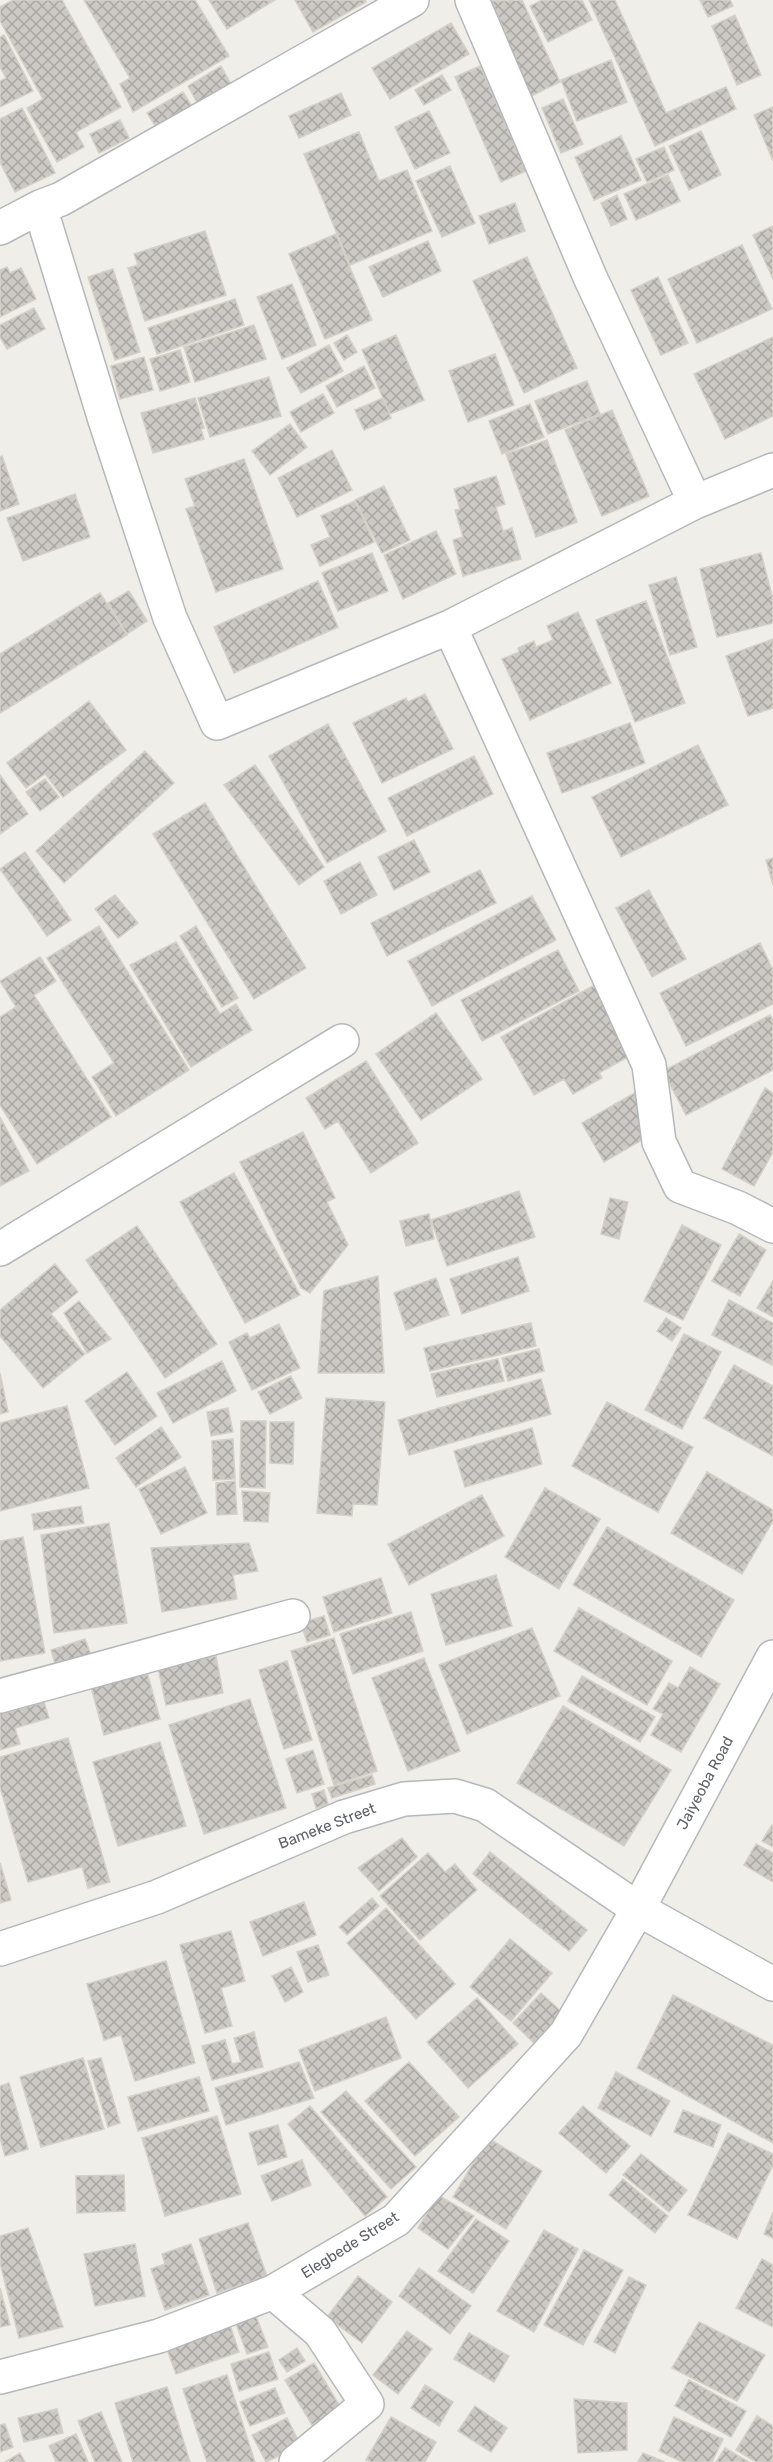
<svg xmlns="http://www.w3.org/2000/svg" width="773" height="2462" viewBox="0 0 773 2462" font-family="Rubik,sans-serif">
	<defs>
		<pattern id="building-cross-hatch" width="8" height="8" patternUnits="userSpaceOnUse" patternTransform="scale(1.5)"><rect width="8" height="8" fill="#ccc9c4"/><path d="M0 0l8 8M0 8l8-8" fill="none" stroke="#a9a7a3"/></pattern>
	</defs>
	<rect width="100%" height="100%" fill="#f0eee8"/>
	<path fill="url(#building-cross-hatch)" stroke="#d5d0c7" stroke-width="1.5" d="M13,0H62L121,107L76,132L84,147L57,162L27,108L43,99L0,21V7Z
		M84,0H195L229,56L133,112L120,84L130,78Z
		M209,0H275L227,29Z
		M295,0H365L366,2L313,32Z
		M522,0L560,82L525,99L497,41L507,36L491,1Z
		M542,0H582L592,20L548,42L530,6Z
		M589,0H615L666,113L726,87L736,109L655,146Z
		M700,0H730L733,6L708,17Z
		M735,15L761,75L737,85L712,26Z
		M451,23L469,54L390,99L372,68Z
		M4,35L33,91L0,107V81L6,78L0,67V37Z
		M611,60L627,102L577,121L561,80Z
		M221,66L232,86L199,106L188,86Z
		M480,66L526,171L501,182L455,77Z
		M442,75L451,90L424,105L415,90Z
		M183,92L193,108L157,129L147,113Z
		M341,93L351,115L299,138L289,116Z
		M563,99L583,144L561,153L542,108Z
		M773,107V161L754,115Z
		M22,108L55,173L15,192L0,162V119Z
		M429,111L450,153L415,169L395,127Z
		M120,120L129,138L99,153L90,134Z
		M701,131L721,175L689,190L669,146Z
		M359,132L379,181L407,170L432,231L350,265L304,154Z
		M621,136L641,180L594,200L575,157Z
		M664,147L674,170L647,182L636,159Z
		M450,166L475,223L442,237L416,181Z
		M668,175L680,201L636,220L624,194Z
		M617,195L627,219L611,226L601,203Z
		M515,203L525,231L489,244L479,216Z
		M773,226V279L753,235Z
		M205,231L226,295L145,321L128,268L138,265L134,254Z
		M336,234L372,320L325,339L289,254Z
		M428,241L441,271L383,297L369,267Z
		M742,245L772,309L697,343L668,279Z
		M527,257L577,368L524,393L473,281Z
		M7,267L10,273L21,268L36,299L0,317V270Z
		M113,269L140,352L115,360L88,277Z
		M658,277L688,343L661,355L631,290Z
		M292,284L316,345L282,359L257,297Z
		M235,299L244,325L157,354L148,328Z
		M34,308L45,329L7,349L0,337V325Z
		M254,325L266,359L195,382L184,347Z
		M347,335L357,352L344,360L334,343Z
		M396,335L424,400L390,414L362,350Z
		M773,337V416L725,439L694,374Z
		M329,345L343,371L301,393L287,368Z
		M180,350L190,382L160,391L150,359Z
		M495,354L514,405L468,422L449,371Z
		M144,357L153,390L120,399L111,366Z
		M364,366L375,388L337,407L326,386Z
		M269,377L281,416L210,437L198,398Z
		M587,381L600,414L548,434L535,401Z
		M323,394L334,413L301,432L290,412Z
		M195,398L204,428L201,429L204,439L153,453L141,413Z
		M383,398L391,418L364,430L355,410Z
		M530,404L544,437L502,454L489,421Z
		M612,410L649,496L602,516L565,430Z
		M290,424L307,447L270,475L252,451Z
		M547,440L577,522L536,537L506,454Z
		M332,450L352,490L297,517L278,478Z
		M2,456L19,504L0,511V457Z
		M244,459L283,569L216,592L186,509L195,506L185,479Z
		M496,476L505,504L496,507L503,531L512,528L521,559L463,576L453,540L463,537L455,510L460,509L454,489Z
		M384,486L410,540L382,553L355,500Z
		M75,494L90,537L23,561L7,518Z
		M355,501L374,542L320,566L311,545L330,537L321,516Z
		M436,531L456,574L403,599L384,555Z
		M372,553L388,591L338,611L322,573Z
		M761,553L773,599V623L717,637L700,569Z
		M676,577L697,647L670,655L649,585Z
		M318,581L338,627L234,673L214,627Z
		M129,591L147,621L127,634L108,603Z
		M100,593L127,635L0,713V654Z
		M646,601L685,703L635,722L596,620Z
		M578,612L611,683L530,720L502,659L519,652L518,648L534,641L536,647L553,640L547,626Z
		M773,639V708L748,716L726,656Z
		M425,694L453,749L382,783L353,723L406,698L408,702Z
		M89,701L126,750L63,797L45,774L26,788L7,763Z
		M630,723L645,763L562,793L547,753Z
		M328,724L386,831L327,863L269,756Z
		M698,745L728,805L621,857L592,797Z
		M145,751L174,783L64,883L36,851Z
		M474,756L493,794L407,836L388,798Z
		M255,765L324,867L299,885L224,785Z
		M0,775L28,814L0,834Z
		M45,779L59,797L40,811L26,792Z
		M205,803L306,968L254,999L153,834Z
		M414,840L430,872L394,890L378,857Z
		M25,852L71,920L47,936L0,869Z
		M773,858V885L766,860Z
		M360,862L377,895L341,914L324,881Z
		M480,870L496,903L387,956L371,923Z
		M649,890L686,959L652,977L616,908Z
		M115,895L138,923L118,938L95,909Z
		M532,896L556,940L432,1006L408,961Z
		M99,926L189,1070L116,1116L92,1077L114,1063L47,958Z
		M196,926L238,998L222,1007L180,936Z
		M176,942L220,1014L236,1004L252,1030L191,1067L130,965Z
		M760,943L773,970V1004L686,1046L660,993Z
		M558,950L579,991L482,1041L461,1000Z
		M40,957L56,981L34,995L111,1117L37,1164L0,1105V1017L16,1007L0,981Z
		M598,983L634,1045L624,1051L628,1057L599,1073L602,1078L573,1094L564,1079L534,1095L501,1037Z
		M436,1013L482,1079L421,1120L376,1054Z
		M770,1015L773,1020V1070L686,1115L663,1071Z
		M366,1061L418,1143L371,1173L338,1121L325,1129L306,1098Z
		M765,1088L773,1093V1152L754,1186L722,1169Z
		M638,1091L649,1136L604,1162L582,1123Z
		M0,1117L29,1171L0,1186Z
		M303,1132L335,1198L327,1202L348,1245L310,1293L301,1288L240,1162Z
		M234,1173L300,1295L245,1323L180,1202Z
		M519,1191L535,1237L447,1266L431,1220Z
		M610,1198L628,1202L619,1239L601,1234Z
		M429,1214L434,1239L406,1246L400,1221Z
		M682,1225L721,1245L683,1320L644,1301Z
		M137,1226L217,1344L165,1378L86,1260Z
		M739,1234L766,1250L740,1296L712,1281Z
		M518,1257L529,1291L462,1314L450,1279Z
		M55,1264L78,1292L51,1314L85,1354L43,1388L0,1336V1310Z
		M378,1276L384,1373H318L324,1291Z
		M436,1278L449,1315L406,1330L394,1293Z
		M773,1281V1317L757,1308Z
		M729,1300L773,1323L772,1365L712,1335Z
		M79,1301L111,1339L87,1353L64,1313Z
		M666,1318L681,1328L672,1341L657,1331Z
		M531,1323L536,1346L430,1371L424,1348Z
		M279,1324L300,1368L252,1390L229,1342L247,1333L250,1338Z
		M684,1334L721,1352L682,1429L645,1410Z
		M539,1349L544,1371L508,1381L502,1358Z
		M498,1359L504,1381L437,1397L431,1374Z
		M222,1361L236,1391L173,1423L157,1393Z
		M734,1365L773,1386V1456L704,1418Z
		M127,1372L157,1416L115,1445L85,1401Z
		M0,1373L8,1412L0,1414Z
		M291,1376L302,1398L270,1414L258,1392Z
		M541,1379L551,1414L409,1455L398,1420Z
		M326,1398L385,1402L377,1505L353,1504L352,1516L317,1513Z
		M607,1402L693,1447L658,1512L572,1466Z
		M67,1406L89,1488L0,1511V1423Z
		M228,1408L233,1432L211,1436L207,1412Z
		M241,1421H266L265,1488L240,1487Z
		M270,1422H294L293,1464L270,1463Z
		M161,1427L181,1457L136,1487L116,1458Z
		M532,1428L542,1464L465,1487L454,1451Z
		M233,1439L235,1479L213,1480L212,1441Z
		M185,1467L207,1513L161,1534L139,1489Z
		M707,1472L773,1510V1521L742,1574L671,1533Z
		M235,1481L237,1514L217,1515L216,1483Z
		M545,1488L600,1519L559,1589L505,1557Z
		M242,1491L270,1493L268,1522L244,1521Z
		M482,1495L504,1536L409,1585L388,1544Z
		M81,1506L84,1523L34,1530L32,1514Z
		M109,1523L127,1623L54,1633L41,1535Z
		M607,1527L734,1600L701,1657L573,1585Z
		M23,1537L45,1653L0,1661V1541Z
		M249,1543L258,1571L233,1575L237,1599L162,1612L151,1548Z
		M496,1575L512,1626L446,1645L431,1594Z
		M381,1578L392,1613L334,1632L323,1597Z
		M579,1608L672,1661L647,1705L554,1651Z
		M411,1612L423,1651L353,1674L340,1634Z
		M324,1616L330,1635L307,1642L301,1623Z
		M532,1628L560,1696L467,1734L439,1665Z
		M334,1638L377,1771L334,1785L291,1651Z
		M85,1639L91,1655L56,1667L51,1650Z
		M216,1656L223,1693L166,1705L158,1668Z
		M424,1658L460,1751L408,1771L372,1678Z
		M287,1661L312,1740L284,1749L259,1670Z
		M690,1667L720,1684L681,1752L651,1735L663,1714L653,1709L669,1683L678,1688Z
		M147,1672L160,1719L104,1735L91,1687Z
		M582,1676L655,1717L640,1742L568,1701Z
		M250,1699L286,1808L204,1834L169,1725Z
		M44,1702L49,1718L15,1728L20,1744L0,1750V1714Z
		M563,1706L671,1770L624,1846L517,1783Z
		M68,1738L110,1882L88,1888L82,1867L28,1882L0,1787V1757Z
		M160,1742L186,1826L118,1846L93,1762Z
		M313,1750L324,1784L297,1793L286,1759Z
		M372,1775L375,1784L332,1798L328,1788Z
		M324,1790L328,1804L316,1808L312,1794Z
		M772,1825L773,1826V1847L762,1841Z
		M402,1838L417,1857L379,1891L358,1868Z
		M756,1844L773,1853V1882L744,1865Z
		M490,1852L587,1930L569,1951L473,1874Z
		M428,1853L445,1872L455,1864L477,1890L420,1940L380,1896Z
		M0,1863L11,1900L0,1903Z
		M372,1898L379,1906L347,1935L339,1927Z
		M304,1902L316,1935L263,1956L250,1922Z
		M386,1908L455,1984L416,2019L347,1943Z
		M231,1931L245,1981L221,1988L232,2026L205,2033L180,1945Z
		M510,1939L552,1973L511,2021L470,1987Z
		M318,1945L329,1975L308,1982L297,1952Z
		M166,1961L195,2063L135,2081L121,2035L104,2040L87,1984Z
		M291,1967L303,1992L285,2002L272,1976Z
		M541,1993L564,2014L535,2044L513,2023Z
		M673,1995L773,2045V2143L637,2068Z
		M477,1998L518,2044L468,2088L427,2042Z
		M386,2017L401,2058L315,2091L299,2050Z
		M254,2032L263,2067L212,2080L202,2046L225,2040L232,2064L241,2062L234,2038Z
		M83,2058L104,2129L41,2147L20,2077Z
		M101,2058L120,2123L108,2127L88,2061Z
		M299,2062L314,2098L226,2125L215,2088Z
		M409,2062L459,2117L415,2156L365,2101Z
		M616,2072L670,2101L651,2136L598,2108Z
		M199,2077L209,2111L138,2131L128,2097Z
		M9,2083L28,2149L5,2156L0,2138V2086Z
		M346,2091L416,2167L391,2189L321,2112Z
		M310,2106L387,2197L365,2216L288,2124Z
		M583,2106L630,2146L606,2173L559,2133Z
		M683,2110L721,2125L713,2147L674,2132Z
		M217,2116L241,2194L165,2216L142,2138Z
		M278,2125L287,2157L258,2165L249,2133Z
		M728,2133L773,2154V2165L737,2239L688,2215Z
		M488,2138L542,2171L506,2229L453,2197Z
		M641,2154L687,2190L669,2212L623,2175Z
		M302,2160L311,2185L272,2201L261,2176Z
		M124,2175L125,2211L77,2213L76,2176Z
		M623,2179L668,2216L655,2233L609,2195Z
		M438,2195L474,2216L448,2249L418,2228Z
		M773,2212V2238L764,2234Z
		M476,2219L509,2241L473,2293L438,2271Z
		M248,2223L267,2276L217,2293L199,2239Z
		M28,2228L63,2327L19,2338L0,2263V2236Z
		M544,2230L578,2249L534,2332L497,2311Z
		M135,2244L145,2296L95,2306L84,2254Z
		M191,2244L209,2295L165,2310L151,2269L165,2264L162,2254Z
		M584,2250L623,2270L583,2345L544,2325Z
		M762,2259L773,2265V2327L736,2308Z
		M419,2268L471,2306L450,2334L399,2296Z
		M358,2276L392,2302L362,2343L327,2317Z
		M629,2277L646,2285L615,2353L594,2342Z
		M0,2288L10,2325L0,2327Z
		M254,2311L268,2347L247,2354L234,2318Z
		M229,2322L239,2352L176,2374L165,2344Z
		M699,2322L765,2355L737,2401L672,2368Z
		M407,2331L432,2349L398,2394L373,2375Z
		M469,2333L509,2356L494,2382L454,2359Z
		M297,2348L305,2361L287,2372L279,2360Z
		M269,2352L278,2379L239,2391L231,2364Z
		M314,2363L341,2408L312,2425L285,2380Z
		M227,2375L255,2462H207L183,2389Z
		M689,2380L746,2411L731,2437L675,2406Z
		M425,2385L453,2402L439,2426L411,2408Z
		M167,2387L190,2462H133L115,2403Z
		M275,2388L285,2413L250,2426L240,2402Z
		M574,2399L627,2403V2450L578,2453Z
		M475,2406L507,2428L491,2452L458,2431Z
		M57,2409L63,2433L24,2442L18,2418Z
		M101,2412L122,2462H95L78,2421Z
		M757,2416L773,2426V2462H756L736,2450Z
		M391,2417L436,2442L425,2462H370L366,2460Z
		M674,2417L723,2439L712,2462H682L659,2451Z
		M287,2418L301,2446L266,2462L252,2435Z
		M5,2424L13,2447L0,2452V2425Z
		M76,2434L88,2462H56L49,2446Z
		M725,2448L749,2462H716Z
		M20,2453L25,2462H5Z
		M643,2453L665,2462H638Z"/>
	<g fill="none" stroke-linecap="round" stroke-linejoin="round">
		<defs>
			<path id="minor" d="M472,0L590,277L695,502
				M40,207L105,420L170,618L217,723L450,627L695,502L773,470
				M0,228L40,207L61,199L412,0
				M450,627L649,1065L659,1142L680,1186L738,1208L773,1226
				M0,1249L342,1041
				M0,1696L293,1616
				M0,1949L157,1897L344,1817L404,1799L455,1796L485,1805L638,1909L773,1984
				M273,2292L320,2332L367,2404L296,2462
				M0,2377L159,2336L273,2292L396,2220L566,2034L638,1909L773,1657"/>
		</defs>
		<use href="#minor" stroke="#b5b8bb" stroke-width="36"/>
		<use href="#minor" stroke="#fff" stroke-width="33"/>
	</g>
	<g text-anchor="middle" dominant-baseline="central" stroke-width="5" stroke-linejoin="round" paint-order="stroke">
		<g font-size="15" fill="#5f6367" stroke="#fff">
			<text transform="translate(705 1783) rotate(-62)">Jaiyeoba Road</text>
			<text transform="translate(327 1826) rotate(-21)">Bameke Street</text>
			<text transform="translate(350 2245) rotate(-32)">Elegbede Street</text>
		</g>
	</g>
</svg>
